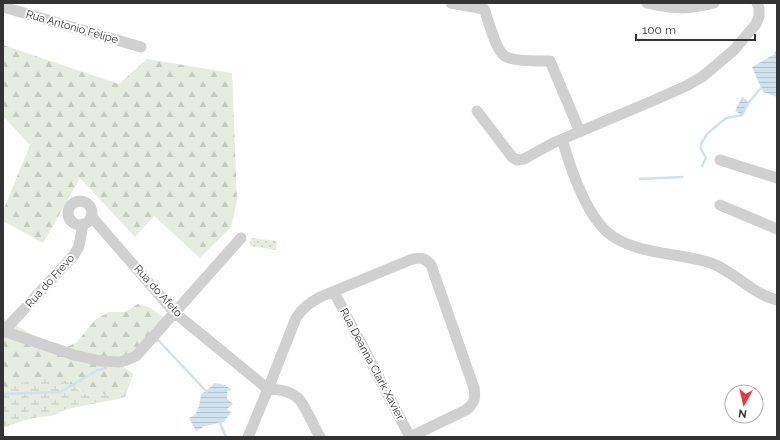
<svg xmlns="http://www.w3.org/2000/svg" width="780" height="440" viewBox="0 0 780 440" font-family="Raleway,sans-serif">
	<defs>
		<pattern id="green-dots" width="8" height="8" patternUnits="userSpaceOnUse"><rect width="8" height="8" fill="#e6ecdf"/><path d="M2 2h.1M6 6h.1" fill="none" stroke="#c6cbc0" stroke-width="1.8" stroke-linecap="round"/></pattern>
		<pattern id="forest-firs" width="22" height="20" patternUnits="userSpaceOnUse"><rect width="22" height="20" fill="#e6ecdf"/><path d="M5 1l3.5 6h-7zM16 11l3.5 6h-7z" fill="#c6cbc0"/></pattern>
		<pattern id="wetland-marsh" width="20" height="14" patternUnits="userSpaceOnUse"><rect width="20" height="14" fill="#e6ecdf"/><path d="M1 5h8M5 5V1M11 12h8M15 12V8" fill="none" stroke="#c6cbc0"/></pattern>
		<pattern id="water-rules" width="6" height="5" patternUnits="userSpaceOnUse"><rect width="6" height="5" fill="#cfe2ee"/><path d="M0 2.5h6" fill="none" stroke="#b2c2cd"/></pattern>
	</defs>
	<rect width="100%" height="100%" fill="#fff"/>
	<path fill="url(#green-dots)" d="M251,238L277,241L276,250L250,246Z"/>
	<path fill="url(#forest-firs)" d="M3,45L119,84L147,59L232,73L237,201L231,227L200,258L154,216L135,237L80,178L43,243L3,221V211L30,145L3,116Z
		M138,304L149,307L165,318L124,367L133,374L127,392L112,391L95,396L86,395L77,388L30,382L10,385L8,391L3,394V318L52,346L63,349L77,342L95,320L109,312H125Z"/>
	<path fill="url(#wetland-marsh)" d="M49,378L63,379L86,395L95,396L112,391L127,392L125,397L118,399L67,409L52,416L38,417L19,422L3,428V394L8,391L10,385Z"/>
	<path fill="url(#water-rules)" d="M777,50V97L763,92L752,67L773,55Z
		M742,97L749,102L742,115L735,111Z
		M215,383L225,385L232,390L227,391V398L233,404L227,409L231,412L224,422L205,426L196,431L189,418C199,415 199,404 201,395Z"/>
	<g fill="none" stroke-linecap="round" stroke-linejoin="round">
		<path stroke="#cfe2ee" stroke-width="2.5" d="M702,166L706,158L701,149V144L707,134L726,118L742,115L749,102L761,88
			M640,179L682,177
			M157,341L158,340L207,392
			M3,394L60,392L98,370L106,368
			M219,421L226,437"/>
		<path stroke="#d0d0d0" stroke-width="11" d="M451,3L484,9C489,20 495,51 506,57C517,62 538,61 550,61L580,132
			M647,3C673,9 688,10 714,3
			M3,7L141,47
			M477,111L512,157L517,160L524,159L553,143L657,99L686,86L702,77L734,50L756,24L759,17V8L757,3
			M562,139C570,167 585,212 607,232C615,239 626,244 636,247C660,255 687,255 711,263C735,272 752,294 777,300
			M720,160L777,178
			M68 213a12 12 0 1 1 24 0a12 12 0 1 1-24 0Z
			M720,205L777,229
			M91,216L175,313L268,389
			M334,292L410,437
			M3,331L74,355L101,361L119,362L127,360L136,356L241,238
			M4,331L74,255L79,246L83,224
			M268,389C278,389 290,391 298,398C304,403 315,429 320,437
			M248,437L268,389L296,318C302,308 310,303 320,297L410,260C418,257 425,257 431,265L474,388C476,398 474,404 466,410L410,437"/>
	</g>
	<g text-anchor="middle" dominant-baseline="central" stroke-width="4" stroke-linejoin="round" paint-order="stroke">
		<g font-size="11" fill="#333" stroke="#fff">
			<text transform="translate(72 27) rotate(16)">Rua Antonio Felipe</text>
			<text transform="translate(50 281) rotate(-48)">Rua do Frevo</text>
			<text transform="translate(158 291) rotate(48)">Rua do Afeto</text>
			<text transform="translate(372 364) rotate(62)">Rua Deanna Clark Xavier</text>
		</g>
	</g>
	<rect width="780" height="440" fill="none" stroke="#333333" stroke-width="8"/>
	<g transform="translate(744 404) rotate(188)"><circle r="19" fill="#ffffff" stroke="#adadad"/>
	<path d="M0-3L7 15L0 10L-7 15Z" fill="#e63946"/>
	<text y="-6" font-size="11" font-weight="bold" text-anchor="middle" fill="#333333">N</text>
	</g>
	<path d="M636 34v6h119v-6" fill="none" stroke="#333333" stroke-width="2"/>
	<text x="642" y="34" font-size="12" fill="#333333" stroke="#ffffff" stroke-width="3" paint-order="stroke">100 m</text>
</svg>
